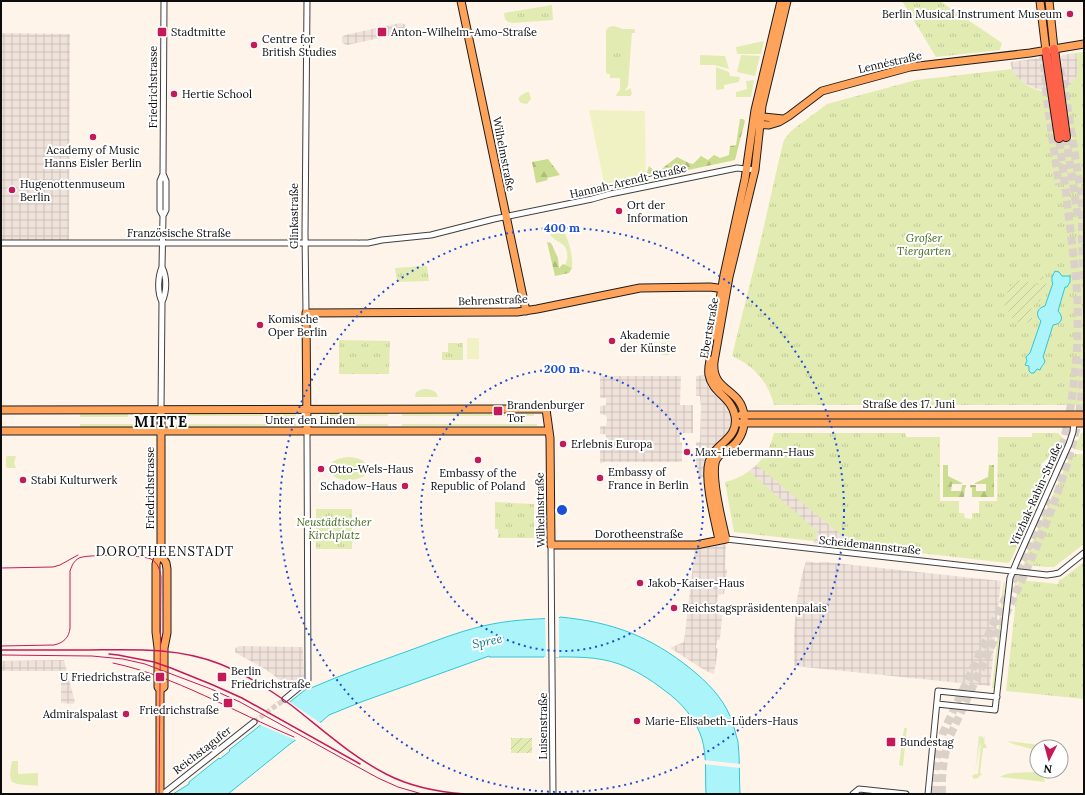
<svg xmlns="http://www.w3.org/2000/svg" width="1085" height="795" viewBox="0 0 1085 795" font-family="Lora,serif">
	<defs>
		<pattern id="forest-firs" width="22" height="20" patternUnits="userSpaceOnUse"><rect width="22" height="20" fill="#cbdd90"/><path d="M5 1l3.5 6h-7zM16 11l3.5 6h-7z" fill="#adbc7b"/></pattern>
		<pattern id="park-tufts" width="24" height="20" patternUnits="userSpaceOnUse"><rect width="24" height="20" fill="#e2ecb2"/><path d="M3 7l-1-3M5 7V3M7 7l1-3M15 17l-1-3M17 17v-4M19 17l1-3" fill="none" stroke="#c1c998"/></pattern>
		<pattern id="garden-furrows" width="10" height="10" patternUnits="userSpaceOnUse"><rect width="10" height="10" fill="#e2ecb2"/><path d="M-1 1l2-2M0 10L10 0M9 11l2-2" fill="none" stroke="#c1c998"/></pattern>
		<pattern id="plaza-grid" width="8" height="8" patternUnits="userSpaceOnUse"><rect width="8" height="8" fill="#efe2da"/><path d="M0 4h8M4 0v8" fill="none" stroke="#ccc1ba"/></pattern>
	</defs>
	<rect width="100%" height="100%" fill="#fff4ea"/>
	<path fill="#e2ecb2" d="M614,26L623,29H634L635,30V33H632L628,86L625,91L631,88V91L632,92L631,96H616L617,93L620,90V79L619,78H610V74H607L606,71V30L609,27Z
		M764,41L761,54H737L736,47Z
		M700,55L725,56L729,69L714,65H700Z
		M741,55L760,56L755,76L737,72Z
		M716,67L729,72L730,76L740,77L739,82L724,85V89L716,90Z
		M754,80L751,97H736V92L747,89L746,81Z
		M527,92H529L531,99L527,104L521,103C515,97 522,95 527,92Z
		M555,233L565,234C570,243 573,258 572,268L565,265C568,258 569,249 562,244C557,240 552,239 550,234Z
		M661,343H671L669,355H662Z
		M424,389C430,389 437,390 438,397H415C415,392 418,390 424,389Z
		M80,414H128V417H80Z
		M172,414H296V416H172Z
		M318,414H388V416H318Z
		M402,414H534V416H402Z
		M80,424H151V427H80Z
		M172,424H296V426L172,427Z
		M318,424H388V426H318Z
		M402,424H537V426H402Z
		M7,456H16L14,463L16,468H8L6,467V458Z
		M350,457C360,458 373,463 366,475C355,482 333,484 329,468C332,458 341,458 350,457Z
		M1004,582H1005L994,688H992L1003,585Z
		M904,728H907L903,766L899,765Z
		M979,735L980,737L981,736L982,737L983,736V739L985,736L984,740L985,741L984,743L986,745L987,748H983L980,774L982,773V774L978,778L974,779L972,776L975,774H978L981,745H980L977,774L980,738L975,774Z
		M1007,741L1048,746L1047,747H1037V750H1035L1013,744Z
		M12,761H18V774L38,773V786C32,785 13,786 11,780C9,775 11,766 12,761Z
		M1035,772C1040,773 1044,777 1045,782L1000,777C1009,771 1024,773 1035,772Z"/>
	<path fill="url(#forest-firs)" d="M740,119H743L745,121L735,160L646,179L647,172L649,166L652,169L654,172L656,169L661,171L664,167L677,157L689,163L693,164L701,156L708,160L714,155L720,158L729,155L730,146L736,145Z
		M548,159L560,175L547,178L548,180L536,183L532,162Z
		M547,242L551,243L558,258L559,268L563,264L572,268L569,273L555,276Z
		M943,465H948V476L962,483V484H952L951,491H961L962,485H966V487L965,488L964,497H943Z
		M989,465H994V497H972V488L970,487V485H976V491H986V484H975V483L988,477Z"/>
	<path fill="url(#park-tufts)" d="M902,1H940L1002,43L1000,50L936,57Z
		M552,5L553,20L513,23L508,22L505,19L504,13Z
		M610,49H625L626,71H610Z
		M1084,52V405H774C768,382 754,366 732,356L760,243L781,151L784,140L791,131L827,104L916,80L1012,69C1020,82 1032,91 1048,92L1054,141L1072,139L1064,89C1078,80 1080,68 1075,53Z
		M427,266L429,281L397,282L395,268Z
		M339,340L390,341L389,374H339Z
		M448,343H463V360H442V352H448Z
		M774,433H905L906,437H940V501H959V513H964L965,518L972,519V513H979V501H997L998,437H1032V433H1058L1065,440L1055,462L1047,459L1041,464L1045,484L1011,560L1008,563L734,532L725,482C750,476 768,458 774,433Z
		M1082,433H1084V451L1073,449L1078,439H1079L1080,434Z
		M1071,454H1084V544L1054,567H1046L1025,565L1024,560Z
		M495,502L534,504V538H498V529H495Z
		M316,509H352V549H316Z
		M1084,562V699L1006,691L1018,581L1019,582L1020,580L1058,584L1059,580L1062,579Z"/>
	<path fill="url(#garden-furrows)" d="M1045,270L1043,275V282L1046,284L1040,301C1031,305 1028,312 1033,320C1026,325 1018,325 1012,318C1009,314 1008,308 1004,305C1007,295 1007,285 1018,281C1021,280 1024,280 1027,282C1032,284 1035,286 1040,284L1041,273Z
		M511,738H532V753H511Z"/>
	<path fill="#f1f2c4" d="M589,110L645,111L646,179L605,188Z
		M467,338H479V359H467Z"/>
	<path fill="url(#plaza-grid)" d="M400,23L404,24L406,26V30L404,33L347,45L344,44L342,42V37L345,35Z
		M1,33L70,34L69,242H1Z
		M1075,53L1078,63L1077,73L1076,77L1072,83L1064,89L1061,57L1063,55Z
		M1040,58L1044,59L1048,92L1034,88L1023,82L1015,75L1012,69L1010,62Z
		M705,375L709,388L715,395L727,405L731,412L732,419L731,424L728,432L714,446L709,453L707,460L705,478H699L696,462V442H700L701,407L700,396H696V376Z
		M600,376H681L680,405H693V433H680V442H682V462H603V463H600V440H606V436L605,434H600V426H606L607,420L606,415L600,414V406L606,405V398H600Z
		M757,465L785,489L856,547L813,543L818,532L749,471Z
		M726,544L725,569H727V571L724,594L718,595L716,614L722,615V618L720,638L719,640H717L716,648L718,649L714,674L706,671L670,648L684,642L695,548Z
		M806,561L818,563L821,562H826L1001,581L990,686L794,666V633L797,599L802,575Z
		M240,646L303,647L304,679L293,687H290L265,669L236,653L235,651V649L237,647Z
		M64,660L75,702L73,704L61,703V671H1V661Z"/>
	<path fill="#abf5fa" stroke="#2dc7d6" d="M1055,271L1059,272L1062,276H1070V282L1067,287H1065L1058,311C1064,317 1062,324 1053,325L1043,357L1045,361C1044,365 1041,366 1040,370L1037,369L1034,373H1031L1029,371V366L1025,365L1027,361L1026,357L1030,353L1041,321C1035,315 1037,308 1045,306L1053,283L1052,282V277Z
		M560,617C612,622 650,636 691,669C707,682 722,697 730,716C733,724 736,734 738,742C740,759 739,777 740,794H706C705,776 707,756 702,739C696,719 681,702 664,690C650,679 635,670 619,664C597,656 573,657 550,657C529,657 509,657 489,657V656L361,702L329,715L321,722L319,723L290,744L228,794H173L189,784V782L219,758L220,759L230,751L229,750L310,686L311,688C343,674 375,663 408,651C433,642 457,632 483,626C508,620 533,619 559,618Z"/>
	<path fill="#fff4ea" d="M557,616L559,617V657L544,658V657L546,656L545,617Z
		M288,701L291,703L322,724L320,725L298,741L258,724Z
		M703,760L740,764L741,768L703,764Z"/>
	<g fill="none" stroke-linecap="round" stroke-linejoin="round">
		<path stroke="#dbd1c9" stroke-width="5" stroke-dasharray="5 2.5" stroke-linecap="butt" d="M254,722L285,699"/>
		<path stroke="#dbd1c9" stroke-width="8" stroke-dasharray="8 4" stroke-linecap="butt" d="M1043,52L1047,100L1059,185
			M1060,69L1065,91L1082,200V242L1084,280
			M1066,137L1078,217
			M1056,470C1073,413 1080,352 1077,292C1076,273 1073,254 1071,234C1067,202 1063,170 1059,138
			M934,794C934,773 937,753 943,733L1022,562L1038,523L1047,498
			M942,794C941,774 944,755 950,736C969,695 988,653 1007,612C1035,552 1063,490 1077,425C1081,404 1083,381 1084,359"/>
		<defs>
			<path id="minor" d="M163,216L160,210V181L163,174
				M1,243H358
				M360,243H368L382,240L431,235L494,219L592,199L610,194L737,168L755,170
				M162,302C157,291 158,277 162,267L163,216L166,210V181L163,174L164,1
				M306,313L305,233L307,1
				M161,409L162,302C167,291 167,277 162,267
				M726,539L1047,575L1054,574L1059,573L1084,553
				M551,545L553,794
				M285,699L308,680L307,431
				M937,704L995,710L1010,578L1017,561L1069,444L1073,432L1074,423
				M163,794L254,722
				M853,794L859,789L906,794
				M928,794L938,691L997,697"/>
			<path id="major" d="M461,1L526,311
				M1040,1L1046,51
				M1049,1L1054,49
				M756,116L783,119
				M756,124L769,125L779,122L789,116L822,91L910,67L1030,53L1084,44
				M714,336L724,275L745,179L755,110L781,1
				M710,360C709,365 708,370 709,375C712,393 732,397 735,416C739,440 715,442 709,462C704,481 715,520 719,540
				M1,410L546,409L550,438L551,545H696L726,539C722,522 710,475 716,460C719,454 724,451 730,448C741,440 745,429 744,416C742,388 711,392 714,362L729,277L755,170L762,106L787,1
				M741,415H1084
				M739,423H1084
				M1,431H549
				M307,431L306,313L517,312L537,309L640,288L710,287L725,289
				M160,690L164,687V648L167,633V569L166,563L161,555V409
				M160,794V690L158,687V648L156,632V564L157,560L161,555"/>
			<path id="highway" d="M1054,49L1066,137
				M1046,51L1059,138"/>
		</defs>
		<use href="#minor" stroke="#3f3f3f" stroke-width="7"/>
		<use href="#major" stroke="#1d1d1d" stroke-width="9"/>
		<use href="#highway" stroke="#1d1d1d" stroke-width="10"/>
		<use href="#minor" stroke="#fff" stroke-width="5"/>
		<use href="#major" stroke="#ffa35a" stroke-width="7"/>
		<use href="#highway" stroke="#fe6349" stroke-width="8"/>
		<path stroke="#c41b58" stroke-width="1" d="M1,568L53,567L60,565L78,555
			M1,646L54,645C63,643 69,638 70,628V571C72,565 74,561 79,558C87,554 143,555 151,559C158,563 160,570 161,577L159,794
			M1,655L92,656L123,659L145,664L211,689L240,702L378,778L398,787L422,794
			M113,663C175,676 234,712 294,737"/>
		<path stroke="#c41b58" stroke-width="1.5" d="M1,650C27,650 53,650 80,650C127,650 175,646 220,664C245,674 269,689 291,705C322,729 351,756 386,774C411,787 437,792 465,794
			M109,654L118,655L154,662L171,668L213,685L242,698L360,764"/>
	</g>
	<g fill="none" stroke="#1d4ed8" stroke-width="2" stroke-dasharray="2 4">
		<circle cx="562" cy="510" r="141"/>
		<circle cx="562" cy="510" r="282"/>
	</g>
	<g fill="#c41b58" stroke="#fff" stroke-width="1.5">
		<circle cx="1070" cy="14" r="4"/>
		<rect x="157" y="27" width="10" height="10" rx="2"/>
		<rect x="377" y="27" width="10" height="10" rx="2"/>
		<circle cx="254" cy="45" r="4"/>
		<circle cx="174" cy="94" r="4"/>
		<circle cx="93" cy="137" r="4"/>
		<circle cx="12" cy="190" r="4"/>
		<circle cx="619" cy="211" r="4"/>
		<circle cx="260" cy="325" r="4"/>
		<circle cx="612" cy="341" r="4"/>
		<rect x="493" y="406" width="10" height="10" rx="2"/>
		<circle cx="563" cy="444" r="4"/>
		<circle cx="687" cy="452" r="4"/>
		<circle cx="478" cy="460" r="4"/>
		<circle cx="321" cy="469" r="4"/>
		<circle cx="600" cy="478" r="4"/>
		<circle cx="23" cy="480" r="4"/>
		<circle cx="405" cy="486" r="4"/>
		<circle cx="640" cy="583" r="4"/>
		<circle cx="674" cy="608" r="4"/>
		<rect x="155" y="672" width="10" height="10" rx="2"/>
		<rect x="217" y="672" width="10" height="10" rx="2"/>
		<rect x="223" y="698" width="10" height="10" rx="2"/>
		<circle cx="126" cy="714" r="4"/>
		<circle cx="637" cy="721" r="4"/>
		<rect x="886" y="737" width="10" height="10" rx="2"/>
	</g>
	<g text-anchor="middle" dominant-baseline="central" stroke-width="4" stroke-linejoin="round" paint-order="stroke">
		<g font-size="11" fill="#0c0c0c" stroke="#fff" text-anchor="start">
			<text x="1062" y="14" text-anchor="end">Berlin Musical Instrument Museum</text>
			<text x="171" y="32">Stadtmitte</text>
			<text x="391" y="32">Anton-Wilhelm-Amo-Straße</text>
			<text x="262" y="39">Centre for<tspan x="262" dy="13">British Studies</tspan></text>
			<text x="182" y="94">Hertie School</text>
			<text x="93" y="150" text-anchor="middle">Academy of Music<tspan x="93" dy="13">Hanns Eisler Berlin</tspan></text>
			<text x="20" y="184">Hugenottenmuseum<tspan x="20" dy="13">Berlin</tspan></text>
			<text x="627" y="205">Ort der<tspan x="627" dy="13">Information</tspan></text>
			<text x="268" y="319">Komische<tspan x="268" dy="13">Oper Berlin</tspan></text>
			<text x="620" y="335">Akademie<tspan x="620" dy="13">der Künste</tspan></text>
			<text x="507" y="405">Brandenburger<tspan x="507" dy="13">Tor</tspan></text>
			<text x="571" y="444">Erlebnis Europa</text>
			<text x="695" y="452">Max-Liebermann-Haus</text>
			<text x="329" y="469">Otto-Wels-Haus</text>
			<text x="608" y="472">Embassy of<tspan x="608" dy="13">France in Berlin</tspan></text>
			<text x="478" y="473" text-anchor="middle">Embassy of the<tspan x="478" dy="13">Republic of Poland</tspan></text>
			<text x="31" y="480">Stabi Kulturwerk</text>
			<text x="397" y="486" text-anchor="end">Schadow-Haus</text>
			<text x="648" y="583">Jakob-Kaiser-Haus</text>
			<text x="682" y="608">Reichstagspräsidentenpalais</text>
			<text x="231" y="671">Berlin<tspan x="231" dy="13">Friedrichstraße</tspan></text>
			<text x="151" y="677" text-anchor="end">U Friedrichstraße</text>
			<text x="219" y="697" text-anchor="end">S<tspan x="219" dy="13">Friedrichstraße</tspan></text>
			<text x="118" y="714" text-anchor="end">Admiralspalast</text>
			<text x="645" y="721">Marie-Elisabeth-Lüders-Haus</text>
			<text x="900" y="742">Bundestag</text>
		</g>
		<g font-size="11" fill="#0c0c0c" stroke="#fff">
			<text transform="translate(890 62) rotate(-13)">Lennéstraße</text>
			<text transform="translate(153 87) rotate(-90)">Friedrichstrasse</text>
			<text transform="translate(504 154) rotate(79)">Wilhelmstraße</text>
			<text transform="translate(628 181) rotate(-13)">Hannah-Arendt-Straße</text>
			<text transform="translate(294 216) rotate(-90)">Glinkastraße</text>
			<text x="179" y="233">Französische Straße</text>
			<text transform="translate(493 300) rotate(-2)">Behrenstraße</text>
			<text transform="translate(709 328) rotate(-80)">Ebertstraße</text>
			<text x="909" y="404">Straße des 17. Juni</text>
			<text x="310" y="420">Unter den Linden</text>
			<text transform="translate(150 488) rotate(-90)">Friedrichstrasse</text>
			<text transform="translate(1036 494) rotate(-66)">Yitzhak-Rabin-Straße</text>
			<text transform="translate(540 510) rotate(-91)">Wilhelmstraße</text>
			<text x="639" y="534">Dorotheenstraße</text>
			<text transform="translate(870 545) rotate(6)">Scheidemannstraße</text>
			<text transform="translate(543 726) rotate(-90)">Luisenstraße</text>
			<text transform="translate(202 750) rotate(-38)">Reichstagufer</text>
		</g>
		<g font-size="11" font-style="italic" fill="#416718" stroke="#fff">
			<text x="924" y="238">Großer<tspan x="924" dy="13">Tiergarten</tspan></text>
			<text x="334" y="522">Neustädtischer<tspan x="334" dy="13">Kirchplatz</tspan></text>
		</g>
		<g font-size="12" font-style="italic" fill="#0e7f8e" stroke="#fff">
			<text transform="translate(487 641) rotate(-12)">Spree</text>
		</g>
		<g font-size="13" letter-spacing="1" fill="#0c0c0c" stroke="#fff">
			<text x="165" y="551">DOROTHEENSTADT</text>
		</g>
		<g font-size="15" font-weight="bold" letter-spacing="1" fill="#0c0c0c" stroke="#fff">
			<text x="161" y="421">MITTE</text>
		</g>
	</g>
	<circle cx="562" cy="510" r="6" fill="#1d4ed8" stroke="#fff" stroke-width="2"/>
	<g font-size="12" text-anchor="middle" font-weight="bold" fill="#1d4ed8" stroke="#fff" stroke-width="4" stroke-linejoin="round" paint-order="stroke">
		<text x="562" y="232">400 m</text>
		<text x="562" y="373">200 m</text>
	</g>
	<rect width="1085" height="795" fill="none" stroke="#0c0c0c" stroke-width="4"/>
	<g transform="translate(1049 759) rotate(186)"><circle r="19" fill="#ffffff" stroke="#9e9e9e"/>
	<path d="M0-3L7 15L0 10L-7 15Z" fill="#c41b58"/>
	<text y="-6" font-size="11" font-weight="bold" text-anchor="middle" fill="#0c0c0c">N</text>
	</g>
</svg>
